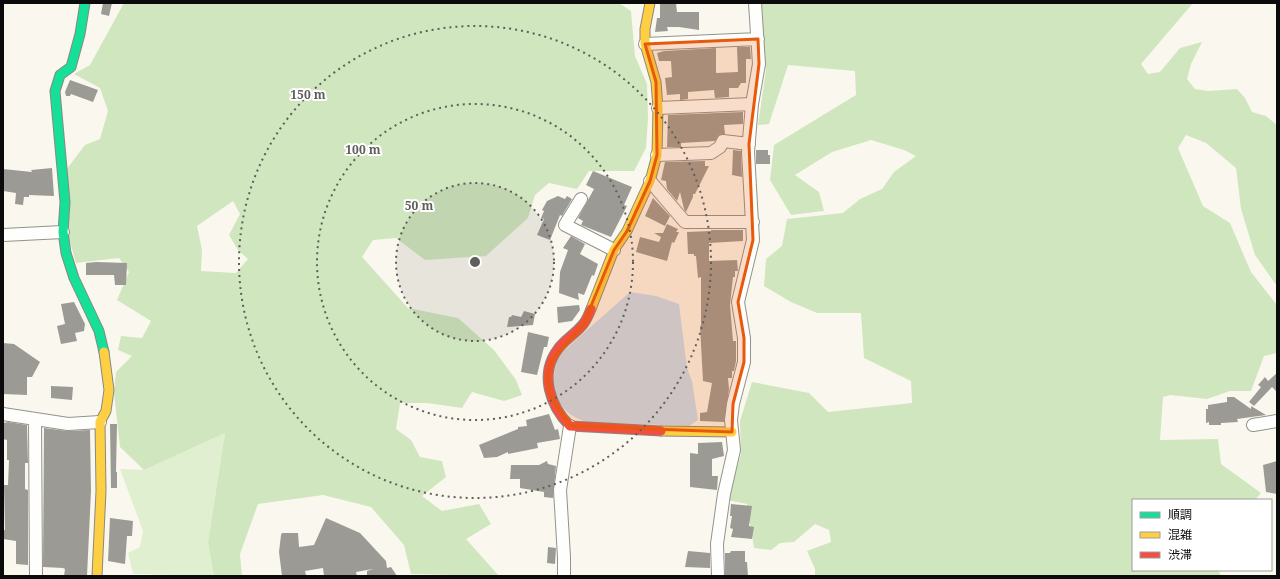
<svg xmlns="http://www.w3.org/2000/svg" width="1280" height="579" viewBox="0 0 1280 579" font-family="'Noto Serif','Noto Sans JP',serif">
	<rect width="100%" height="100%" fill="#faf8ee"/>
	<path fill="#e0efcf" d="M225,433L208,542L214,576L133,574L128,553L140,547L143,531L120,469L144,470Z"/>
	<path fill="#d0e6be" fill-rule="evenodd" d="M124,3H619L631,11L635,56L647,84L648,118L646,148L634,171H589L577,189L549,183L535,195L528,218L486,256L425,260L396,238L373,240L362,257L408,308L458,318L494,350L516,380L522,395L504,401L472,392L462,408L427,403H400L396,429L411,440L420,457L442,461L446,477L422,496L442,511L479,504L491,524L466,539L499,576L411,574L404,545L371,507L323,495L258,504L240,554L242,576H214L208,542L225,433L144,470L120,447L114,393L116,372L132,356L118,350L121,336L142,338L151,321L117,300L129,272L119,258L76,263L66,228V170L85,145L100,139L108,111L100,88L74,74L90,65ZM233,201L240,214L229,235L238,250L248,259L236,273L201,271L202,250L197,226Z
		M761,3H1193L1141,64L1148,74L1160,72L1180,48L1202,42L1191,64L1187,79L1195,89L1208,91L1237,89L1245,98L1252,112L1266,116L1277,125V286L1255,255L1241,209L1236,168L1206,143L1186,135L1178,148L1203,206L1230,223L1251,272L1277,305V353L1264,356L1251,391H1230L1207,399L1170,395L1163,397L1160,440L1218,439L1221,464L1261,493L1255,500H1133V570H1218L1221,576H815V569L807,551L831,542L829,530L815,524L794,542L780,543L771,550L754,548L747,504L727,500L741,454L740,421L752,382L809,393L828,412L912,403L911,381L864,358L861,313H817L791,302L764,286L766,259L782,246L787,219L843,213L860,199L882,189L894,172L916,156L904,150L871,140L832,152L795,175L819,192L824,211L791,215L770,180L774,145L856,95L855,71L788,65L769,124L758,125L766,70Z"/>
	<path fill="#c7dff2" d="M630,292L656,296L679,304L687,368L692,381L698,420L689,426L586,422C554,411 548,386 559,355Z"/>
	<path fill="#9c9a95" d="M103,3H112L109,16L101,14Z
		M660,3H676L677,12H699V30L679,27H667L668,31L655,32L657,18H660Z
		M737,47H750L751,59H746V83H741L738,88H729V97L715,98L714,90L688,92V99L680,100V94L667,95L665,78L672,77L671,61H659L657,53L664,51L716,48V73L738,72Z
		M70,80L98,90L93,102L71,94L70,96H66L65,92Z
		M743,112V124L724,125L725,134L719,135L715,141L681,143V147H667L668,115Z
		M733,150L741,151L742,177L732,175Z
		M756,150H768V155H770V164H756Z
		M705,161V166H709L695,194H693V197L686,212L684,209L680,192L677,201L667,189L666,181L661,180L665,162Z
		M52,168L54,196L29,195V197H24L23,205L15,204L16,193L3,191V169L32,172L31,170Z
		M593,171L632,187L624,205L627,206L611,237L581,225L583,221L578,218L594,189L586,185Z
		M558,196L565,199L567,196L572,199L562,216L560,215L550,240L537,235L544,219L541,218L544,211L542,210L547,201Z
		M653,198L670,216L665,226L645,216Z
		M667,224L678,229L676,232H679L674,243L672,242L667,261L636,252L640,237L659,242L661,237L654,233H663Z
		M711,230H743V241L709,243V261L737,260L738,271H735V277H733L730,305L733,341H736V361L734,371H732V378H728L729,389L724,422L700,421V413L707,412L712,383L703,381L700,326H701V277L698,278L696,256H694V254H688L687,232L711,231Z
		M571,236L585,244L580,254L598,264L594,276L592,275L584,295L578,293L579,300L559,293L560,272L568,250L563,248Z
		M96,262L127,263L126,285H115L114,275H86V263Z
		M74,302L85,324L84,331L75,333L77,341L61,344L57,326L65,324L61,304Z
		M579,305L580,310L572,321L558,323L557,307Z
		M524,311L535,314L533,325L507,327L509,317H511L512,315L521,317Z
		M528,332L549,337L547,347H544L537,375L521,372Z
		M3,343L14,344L40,362L32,377H27V395L3,394Z
		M1277,373V392L1272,387L1254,406L1249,402L1261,387L1258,385L1265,377L1268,381Z
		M51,386L73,387L72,400L51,398Z
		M1227,397H1234L1251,409V406L1266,415L1237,419L1238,422L1221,423V425H1209V422L1206,423V409H1208V405L1227,402Z
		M549,414L555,430L558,429L560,439L537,443L538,448L508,454V452L497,457L484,458L479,445L518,429V427L527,426L526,420Z
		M8,422L27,425L28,463H25V489L28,490V565L16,564V541L3,539V530H5L4,485H8L9,460H7V440L3,439V423Z
		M110,424H117L116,472H117V488H111Z
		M44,428L67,431L90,430L91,491L87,576H64L65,569L63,568L43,567Z
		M722,442L724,456L712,459V476H718L717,490L690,487V453L698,454V443Z
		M547,461L548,464L556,466L553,498L544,497V492L520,488V479H510L511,465H539Z
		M1277,461V494L1266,492L1263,465Z
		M731,504L752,506L749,526L754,527L752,539L731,537L733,529L730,528L732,516H730Z
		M110,518L133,521L132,536H127L125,564L108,561Z
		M326,518L360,533L386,561L387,568L391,567L397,576H367V571L373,569L356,572L357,576H324L323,568L305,571L306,575L282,576L279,552L281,535L282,533H298L299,547L314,545Z
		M548,547L556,548L555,564L547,563Z
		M688,551L710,553V568L685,567Z
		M731,551H745V562H747L748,576H725V553H730Z"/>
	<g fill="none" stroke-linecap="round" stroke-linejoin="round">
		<defs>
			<path id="street" d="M645,44L758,39
				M658,108L752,104
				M657,155L711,153L720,147L723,141L749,144
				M650,181L685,222H753
				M581,199L565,225L614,250
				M3,235L63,232
				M3,414L68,424L100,422
				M35,419L36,576
				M1253,425L1277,421
				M564,576V557L560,490L570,426
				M718,576L717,544L724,494L734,450L731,420L733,404L744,362V338L738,302L753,240L748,152L752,104L759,64L755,3"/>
			<path id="fast" d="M85,3L80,34L71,67L60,75L55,91L65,202L63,232L66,253L74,278L99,331L104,352"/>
			<path id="slow" d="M591,309L614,250L627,231L650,181L657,155L658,108L656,82L645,44V29L650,3
				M661,431L732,432
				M97,576L101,491L100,422L106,411L109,390L104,352"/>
			<path id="jam" d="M591,309C589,314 587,319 584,323C577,333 565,339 558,349C539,374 550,406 570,426L661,431"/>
		</defs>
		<use href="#street" stroke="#93928d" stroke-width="14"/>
		<use href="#fast" stroke="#898884" stroke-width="11"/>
		<use href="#slow" stroke="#898884" stroke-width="11"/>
		<use href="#jam" stroke="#898884" stroke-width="11"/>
		<use href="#street" stroke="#fefefc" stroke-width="12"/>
		<use href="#fast" stroke="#16e098" stroke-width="9"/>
		<use href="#slow" stroke="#ffcf43" stroke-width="9"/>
		<use href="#jam" stroke="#f24e42" stroke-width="9"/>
	</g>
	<path fill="#e8590c" fill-opacity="0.2" stroke="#e8590c" stroke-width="3" stroke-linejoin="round" d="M758,39L759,64L749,144L753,240L738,302L744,338V362L733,404L732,432L570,426L549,394L547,377L551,361L584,323L614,250L627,231L650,181L657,155L656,82L645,44Z"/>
	<circle cx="475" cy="262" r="79" fill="#5f5e5a" fill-opacity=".12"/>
	<g fill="none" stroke="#5f5e5a" stroke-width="2" stroke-dasharray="2 4">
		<circle cx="475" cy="262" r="79"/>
		<circle cx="475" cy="262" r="158"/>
		<circle cx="475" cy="262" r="236"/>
	</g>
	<circle cx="475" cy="262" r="6" fill="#5f5e5a" stroke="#fff" stroke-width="2"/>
	<g font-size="12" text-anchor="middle" font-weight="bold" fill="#5f5e5a" stroke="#fff" stroke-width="4" stroke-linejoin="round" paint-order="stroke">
		<text x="308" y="99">150 m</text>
		<text x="363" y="154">100 m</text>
		<text x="419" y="210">50 m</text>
	</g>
	<rect width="1280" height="579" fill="none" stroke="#0b0b0b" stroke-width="8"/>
	<rect x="1132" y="499" width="140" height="72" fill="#ffffff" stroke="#9d9d9d"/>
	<rect x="1140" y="512" width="20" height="6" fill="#16e098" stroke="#9d9d9d"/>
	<text x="1168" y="519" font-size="12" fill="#0b0b0b">順調</text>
	<rect x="1140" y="532" width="20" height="6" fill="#ffcf43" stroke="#9d9d9d"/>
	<text x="1168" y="539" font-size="12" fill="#0b0b0b">混雑</text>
	<rect x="1140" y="552" width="20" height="6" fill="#f24e42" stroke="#9d9d9d"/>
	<text x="1168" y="559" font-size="12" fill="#0b0b0b">渋滞</text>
</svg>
